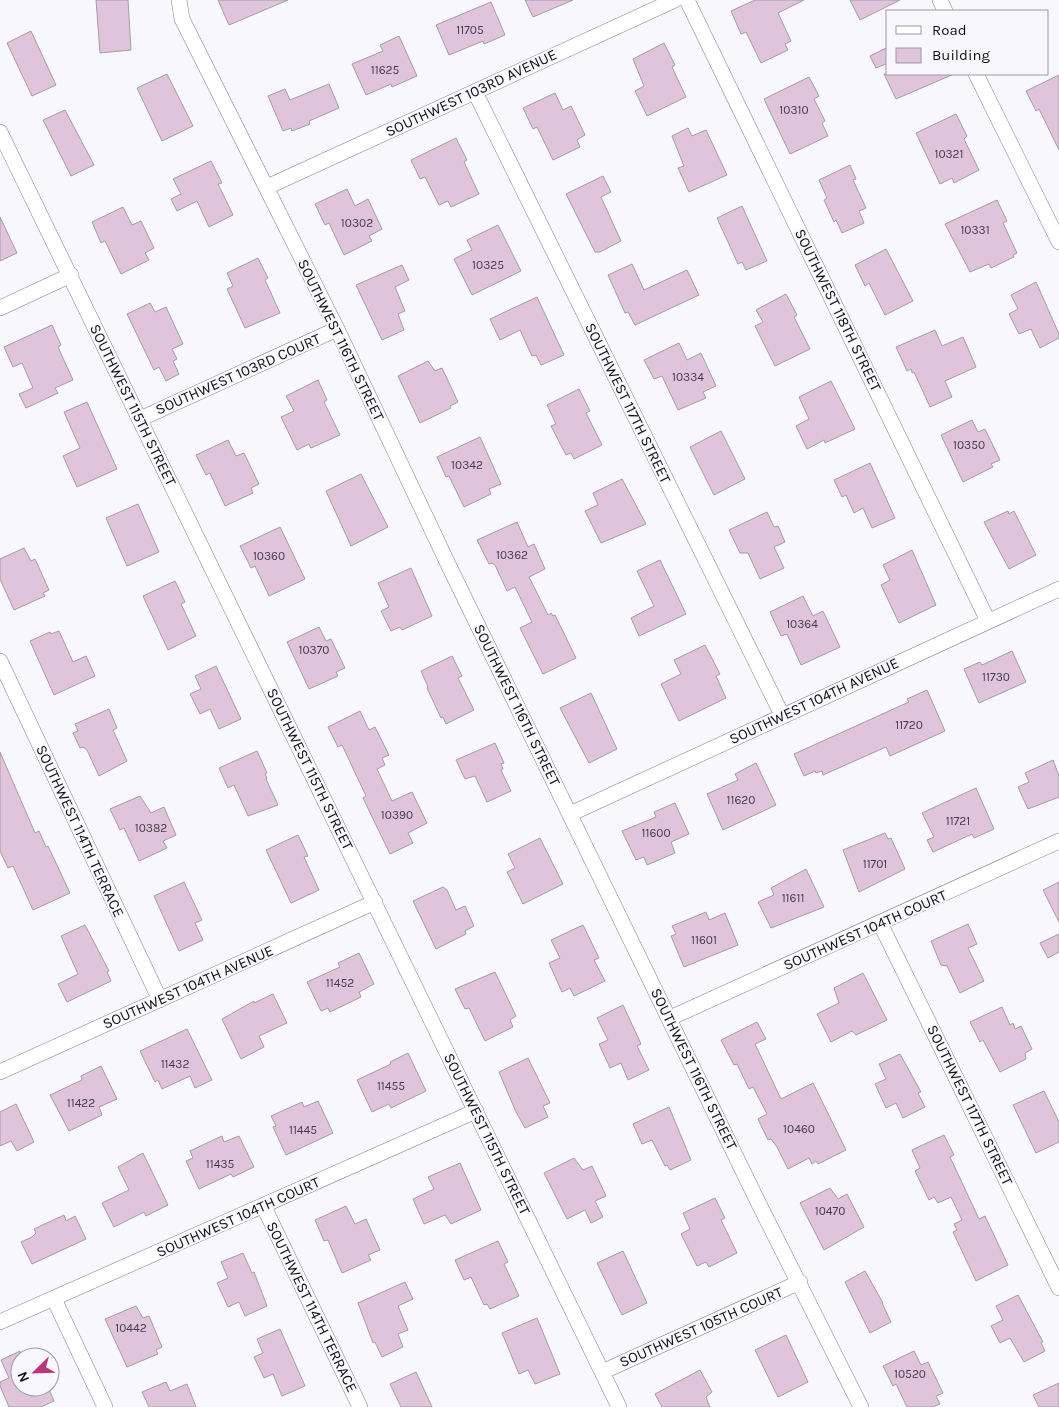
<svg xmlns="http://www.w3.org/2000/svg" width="1059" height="1407" viewBox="0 0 1059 1407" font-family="Karla,sans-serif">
	<rect width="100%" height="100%" fill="#f9f7fe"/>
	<path fill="#e0c4dc" stroke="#a49ca3" d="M96,0H128L131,50L100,53Z
		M218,0H288L229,25Z
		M525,0H573L533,17Z
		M755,0H804L778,13L791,41L785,44L788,50L761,63L746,32L741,34L731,11Z
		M850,0H900L860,20Z
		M491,2L505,35L484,44L483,41L449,55L436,25Z
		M31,31L56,85L32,96L7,43Z
		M399,36L417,76L392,87L391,84L366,95L352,64L383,51L380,45Z
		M664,43L675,65L672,67L686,97L647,116L635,91L644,86L633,59Z
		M888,47V63L876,68L870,56Z
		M167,74L193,126L162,141L137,88Z
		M884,74H954L896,99Z
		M1059,75V150L1039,109L1036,111L1026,91Z
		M809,77L819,96L814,99L825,121L822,123L828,136L790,154L764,99Z
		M329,84L339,108L309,121L310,124L292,131L291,128L283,131L268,96L285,89L290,100Z
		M555,93L563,110L571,106L585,135L577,140L580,147L553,160L537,127L533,129L523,108Z
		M65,110L94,165L71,176L43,120Z
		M956,114L967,136L964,139L979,170L954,183L952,178L940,184L916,133Z
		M688,128L692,136L706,130L727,175L689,192L678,168L684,166L672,136Z
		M456,138L467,160L464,162L479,194L451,207L448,201L439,205L425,177L420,179L411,160Z
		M211,161L222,183L218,184L233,215L209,227L197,201L177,211L171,199L181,194L173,179Z
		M850,165L856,179L853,180L866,208L859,211L864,223L842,233L836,220L834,222L824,200L827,198L819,180Z
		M603,176L611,192L601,197L621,241L600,252H595L566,194Z
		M347,189L355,206L368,199L382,229L369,236L372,241L344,255L329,223L325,225L315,204Z
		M997,200L1007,221L1003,223L1017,253L1013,255L1014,257L991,268L989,264L970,272L945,224Z
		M742,206L767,261L746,270L742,262L738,264L717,218Z
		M123,207L132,225L141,221L154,248L145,253L149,260L121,274L105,241L101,243L92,222Z
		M0,217L17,253L0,261Z
		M498,225L521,271L472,295L454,259L472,250L467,240Z
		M886,249L913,301L885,315L869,283L865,286L855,265Z
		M258,258L268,278L265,280L280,313L245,328L227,289L233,286L227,273Z
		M632,264L644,290L687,270L699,295L635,325L628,312L625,313L608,275Z
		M402,265L409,280L395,287L405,311L398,314L404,330L382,340L356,285Z
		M1036,282L1059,334V338L1040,348L1031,329L1019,334L1009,314L1018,309L1011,295Z
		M786,294L797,315L794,317L810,349L775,366L755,326L763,322L756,310Z
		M537,297L564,355L541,365L536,355L532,356L520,330L500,340L490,319Z
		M150,303L155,312L166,307L183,344L172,349L177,359L173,361L179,374L166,381L159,367L154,370L127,314Z
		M52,325L61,345L58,347L73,380L55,388L58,393L26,408L19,394L33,388L22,363L13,367L4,347Z
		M935,330L942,346L963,337L976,367L945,381L952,397L930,407L914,372L912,373L911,369L907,371L896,347Z
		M679,343L687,360L701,353L716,386L703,392L706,398L678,410L662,376L654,379L644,360Z
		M428,361L435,371L442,368L458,402L450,406L451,408L420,423L398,376Z
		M318,380L327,400L324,402L340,435L311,448L309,444L297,450L281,417L294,411L286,396Z
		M831,381L855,429L825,443L824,440L807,449L796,426L809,419L799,397Z
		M579,389L590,411L586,413L602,445L574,459L571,453L566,455L551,426L556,424L547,405Z
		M87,402L117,469L77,487L63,456L80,448L64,412Z
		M972,420L978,432L985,429L1000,460L991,464L993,467L963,482L941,435Z
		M721,431L745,479L714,495L690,447Z
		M480,437L501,484L489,489L491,494L464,507L449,476L446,477L437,457Z
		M228,440L236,456L244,453L259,484L251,488L253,493L225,506L210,473L206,475L196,455Z
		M870,463L895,518L872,528L863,508L854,513L846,495L842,497L834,480Z
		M361,474L388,527L351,546L326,491Z
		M622,479L646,524L601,543L585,511L598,505L593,493Z
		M138,504L159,552L127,566L106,518Z
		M1008,511L1009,514L1014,511L1036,555L1009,569L984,522Z
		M767,512L774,527L778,526L785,542L774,547L784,568L760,579L748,553H740L729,530Z
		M517,522L528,547L534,544L545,569L529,577L548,615L551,613L553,616L555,615L576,658L543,674L520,628L532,622L515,587L507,591L495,565L492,563L489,564L477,540Z
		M280,527L305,579L269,596L255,566L251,568L240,546Z
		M24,548L31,561L35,559L49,590L43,593L45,596L14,610L0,579V559Z
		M912,550L936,605L899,623L881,585L890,580L883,565Z
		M660,560L686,614L639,636L631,618L654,606L637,571Z
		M411,568L432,616L402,630L400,627L391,631L381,611L389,607L378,583Z
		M175,581L185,602L181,604L196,636L168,650L143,596Z
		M803,596L813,616L823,611L840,647L801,665L787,634L781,636L770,612Z
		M319,627L326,641L331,639L345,668L336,672L338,676L309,689L287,642Z
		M59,631L73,662L86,656L95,676L54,695L30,641L50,632L51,634Z
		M705,645L720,674L716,676L726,698L679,721L661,684L681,674L674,660Z
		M1012,651L1026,682L979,703L964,669L980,662L982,665Z
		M452,656L462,676L458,678L474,710L446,724L443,717L441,718L427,688L428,687L421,671Z
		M216,666L241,719L219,729L210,709L200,714L190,694L201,689L195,676Z
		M927,690L945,731L890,756L886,747L823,775L822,771L816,773L815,771L804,776L794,754L909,702L907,699Z
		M591,693L617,749L589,763L560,708Z
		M109,709L117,728L113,730L127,761L99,776L87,750L83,747L80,748L73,733L78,731L75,724Z
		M360,711L369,730L375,727L389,755L382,758L385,765L377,769L392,801L412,792L427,823L408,833L413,843L390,854L363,798L366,796L342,745L338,747L328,727Z
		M495,743L504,763L501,764L503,769L501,770L511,791L487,802L475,776L465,779L456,760Z
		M257,751L267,773L265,774L267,778L266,779L278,805L248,816L234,785L228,788L219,768Z
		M0,752L35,833L39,831L46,847L48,846L70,893L33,910L13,866L8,868L0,851Z
		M1053,760L1059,776V797L1028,809L1018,787L1029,782L1025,773Z
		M756,763L776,805L723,830L707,794L738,780L735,774Z
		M976,788L994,829L974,838L972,834L933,852L927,840L934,837L922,813Z
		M140,796L151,813L164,807L176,835L163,841L167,848L139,861L124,828L120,830L110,809Z
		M675,803L689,834L671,842L675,853L647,865L644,857L636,860L622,831L656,817L654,812Z
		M885,833L888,839L891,838L905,869L859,892L843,850Z
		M298,835L308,856L304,857L319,890L291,903L266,850Z
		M540,838L563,884L523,904L507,872L515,868L508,854Z
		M806,869L824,907L771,928L758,902L774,895L771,888Z
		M184,882L202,920L195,923L203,940L179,951L154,896Z
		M1059,882V922L1043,890Z
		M443,887L447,890L456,910L465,906L474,926L465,931L466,934L436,949L413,901Z
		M706,912L709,920L725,913L738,945L684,967L671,936L676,934L672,926Z
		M968,924L977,944L968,948L984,981L960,993L947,966L941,965L931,941Z
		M85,925L109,971L107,972L111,981L67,1002L58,984L78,974L61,936Z
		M583,925L599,958L594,960L605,981L574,996L570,988L562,992L549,963L560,958L551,940Z
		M1059,934V952L1048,958L1040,943Z
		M359,953L374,984L359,992L361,997L330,1012L328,1008L321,1011L307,982L340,967L338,963Z
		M495,972L516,1016L510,1020L513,1027L485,1041L469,1008L465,1009L455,989Z
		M863,973L887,1020L856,1035L852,1031L831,1042L817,1014L839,1003L834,988Z
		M273,994L287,1023L259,1036L264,1047L241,1059L222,1019L254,1001V1003Z
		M623,1005L641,1044L637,1046L649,1070L628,1080L621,1063L610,1068L599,1044L608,1040L597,1018Z
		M1002,1007L1010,1025L1013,1023L1015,1029L1021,1026L1032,1049L1025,1053L1026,1059L1000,1072L983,1040L980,1042L970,1022Z
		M757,1022L766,1039L755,1044L781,1099L813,1083L846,1150L818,1164L816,1161L812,1164L809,1158L788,1169L777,1147L771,1139L768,1140L758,1119L767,1114L753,1087L749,1089L737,1064L734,1065L721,1040Z
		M187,1029L212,1080L195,1088L190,1076L162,1089L158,1080L155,1082L140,1051Z
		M408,1053L426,1091L391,1108L389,1104L372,1112L357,1080L391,1064L390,1062Z
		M900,1054L921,1092L918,1093L925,1107L903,1118L896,1103L886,1108L875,1084L886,1079L879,1064Z
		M528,1058L550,1103L543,1106L548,1117L525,1128L516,1112L499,1072Z
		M101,1066L117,1099L99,1107L102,1115L69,1131L50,1095L82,1080L81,1076Z
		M1044,1091L1059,1122V1142L1036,1153L1013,1105Z
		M318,1101L333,1133L286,1155L273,1127L276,1126L271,1116L302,1102L304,1107Z
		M16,1104L34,1142L17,1151L11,1141L0,1146V1112Z
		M669,1107L691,1160L670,1170L667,1165L665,1166L652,1140L642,1144L633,1124Z
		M944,1135L954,1155L950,1157L979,1219L985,1216L1008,1265L976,1281L953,1232L957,1230L954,1224L962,1220L951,1197L938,1203L934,1197L929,1200L915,1171L920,1168L912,1150Z
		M222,1136L224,1142L239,1136L254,1167L233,1177L231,1174L199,1189L186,1161L193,1158L190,1151Z
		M143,1153L168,1205L146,1216L144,1212L114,1227L102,1203L129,1190L118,1167Z
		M574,1158L583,1170L592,1166L606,1196L595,1201L603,1217L591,1223L585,1210L567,1219L544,1173Z
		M460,1163L481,1210L451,1224L445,1215L424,1224L413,1199L434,1189L428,1177Z
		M830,1188L838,1199L847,1194L864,1227L824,1250L800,1203Z
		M715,1198L725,1218L721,1220L737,1253L709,1267L706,1262L697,1266L681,1234L690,1229L683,1213Z
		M346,1206L355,1224L366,1219L380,1250L368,1255L371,1260L342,1273L328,1240L324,1241L315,1220Z
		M64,1215L66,1221L75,1216L86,1239L32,1264L21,1242L32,1237L36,1233L34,1229Z
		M498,1241L508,1262L504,1264L519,1296L490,1309L487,1304L484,1305L471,1277L464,1280L455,1260Z
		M623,1251L647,1303L622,1315L597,1263Z
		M243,1253L252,1273L254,1272L267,1306L245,1316L239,1302L228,1307L217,1283L228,1278L221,1262Z
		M865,1271L883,1303H882L891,1322L870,1333L845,1282Z
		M405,1282L413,1299L398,1306L408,1330L398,1334L403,1347L382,1357L375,1342L373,1343L358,1303Z
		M1018,1295L1043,1342L1041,1343L1045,1351L1024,1362L1010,1338L1000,1343L991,1326L1003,1320L996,1306Z
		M136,1306L143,1318L149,1316L162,1347L156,1350L158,1354L127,1367L105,1319Z
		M537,1318L560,1374L535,1384L528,1370L519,1374L502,1333Z
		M280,1329L305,1386L282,1396L273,1374L264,1378L254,1357L263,1353L257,1339Z
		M786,1335L808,1382L778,1397L755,1350Z
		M20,1351V1387H48L54,1401L41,1407H9L0,1386V1382L9,1378L1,1360Z
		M914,1351L921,1365L928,1362L943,1393L936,1396L940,1404L932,1407H907L896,1384L893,1386L883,1366Z
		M700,1370L712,1392L706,1397L710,1407H662L655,1394Z
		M416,1372L432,1407H401L390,1384Z
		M166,1382L170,1391L187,1384L196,1407H149L142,1392Z
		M1059,1383V1407H1039L1033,1395Z"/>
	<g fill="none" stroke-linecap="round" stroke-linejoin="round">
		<defs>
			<path id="street" d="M179,0L182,19L337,329L448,564L756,1198L861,1407
				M687,0L988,621
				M940,0L945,11
				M976,74L1059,242
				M475,92L782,715
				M0,132L619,1407
				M267,187L675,0
				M0,308L71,275
				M140,419L337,329
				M0,661L160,1000
				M570,814L1059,589
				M880,923L1059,1288
				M670,1018L1059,841
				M0,1072L375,902
				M264,1207L360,1407
				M54,1299L105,1407
				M0,1322L476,1111
				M602,1372L800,1282"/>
		</defs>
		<use href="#street" stroke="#817f88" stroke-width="16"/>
		<use href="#street" stroke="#fff" stroke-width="15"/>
	</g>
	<g text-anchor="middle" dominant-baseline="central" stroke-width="4" stroke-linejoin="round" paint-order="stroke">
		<g font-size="12" fill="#443c44">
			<text x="470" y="30">11705</text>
			<text x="385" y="70">11625</text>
			<text x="794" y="110">10310</text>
			<text x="949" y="154">10321</text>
			<text x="357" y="223">10302</text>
			<text x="975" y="230">10331</text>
			<text x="488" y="265">10325</text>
			<text x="688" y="377">10334</text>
			<text x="969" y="445">10350</text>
			<text x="467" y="465">10342</text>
			<text x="512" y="555">10362</text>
			<text x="269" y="556">10360</text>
			<text x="802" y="624">10364</text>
			<text x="314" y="650">10370</text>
			<text x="996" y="677">11730</text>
			<text x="909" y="725">11720</text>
			<text x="741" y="800">11620</text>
			<text x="397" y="815">10390</text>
			<text x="958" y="821">11721</text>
			<text x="151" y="828">10382</text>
			<text x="656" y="833">11600</text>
			<text x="875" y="864">11701</text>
			<text x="793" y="898">11611</text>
			<text x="704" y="940">11601</text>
			<text x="340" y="983">11452</text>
			<text x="175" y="1064">11432</text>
			<text x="391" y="1086">11455</text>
			<text x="81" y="1103">11422</text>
			<text x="799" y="1129">10460</text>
			<text x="303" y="1130">11445</text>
			<text x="220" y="1164">11435</text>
			<text x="830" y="1211">10470</text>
			<text x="131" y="1328">10442</text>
			<text x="910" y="1374">10520</text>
		</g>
		<g font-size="15" fill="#100f12" stroke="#f9f7fe">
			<text transform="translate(471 93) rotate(-25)">SOUTHWEST 103RD AVENUE</text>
			<text transform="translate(838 310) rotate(64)">SOUTHWEST 118TH STREET</text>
			<text transform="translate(341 340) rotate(64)">SOUTHWEST 116TH STREET</text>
			<text transform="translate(238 374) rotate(-24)">SOUTHWEST 103RD COURT</text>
			<text transform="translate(628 403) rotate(64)">SOUTHWEST 117TH STREET</text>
			<text transform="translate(133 405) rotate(64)">SOUTHWEST 115TH STREET</text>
			<text transform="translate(814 701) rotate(-25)">SOUTHWEST 104TH AVENUE</text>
			<text transform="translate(517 705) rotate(64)">SOUTHWEST 116TH STREET</text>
			<text transform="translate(310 769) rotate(64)">SOUTHWEST 115TH STREET</text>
			<text transform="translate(80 831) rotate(65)">SOUTHWEST 114TH TERRACE</text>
			<text transform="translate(865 930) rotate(-24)">SOUTHWEST 104TH COURT</text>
			<text transform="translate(188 987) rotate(-24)">SOUTHWEST 104TH AVENUE</text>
			<text transform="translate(694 1069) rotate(64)">SOUTHWEST 116TH STREET</text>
			<text transform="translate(970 1105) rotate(64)">SOUTHWEST 117TH STREET</text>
			<text transform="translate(487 1134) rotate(64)">SOUTHWEST 115TH STREET</text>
			<text transform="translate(238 1217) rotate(-24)">SOUTHWEST 104TH COURT</text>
			<text transform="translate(312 1307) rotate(64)">SOUTHWEST 114TH TERRACE</text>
			<text transform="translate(701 1327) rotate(-24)">SOUTHWEST 105TH COURT</text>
		</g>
	</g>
	<rect x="886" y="10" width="162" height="65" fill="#f9f7fe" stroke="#9c9aa0"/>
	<rect x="896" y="26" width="25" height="8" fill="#ffffff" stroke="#9c9aa0"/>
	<text x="932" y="35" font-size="15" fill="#100f12">Road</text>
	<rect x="896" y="48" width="25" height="15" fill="#e0c4dc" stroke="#9c9aa0"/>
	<text x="932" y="60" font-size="15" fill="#100f12">Building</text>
	<g transform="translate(35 1372) rotate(247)"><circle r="24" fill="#f9f7fe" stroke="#9c9aa0"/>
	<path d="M0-4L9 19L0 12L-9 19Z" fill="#bb377d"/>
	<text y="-8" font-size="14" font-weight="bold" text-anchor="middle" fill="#100f12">N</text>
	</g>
</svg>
